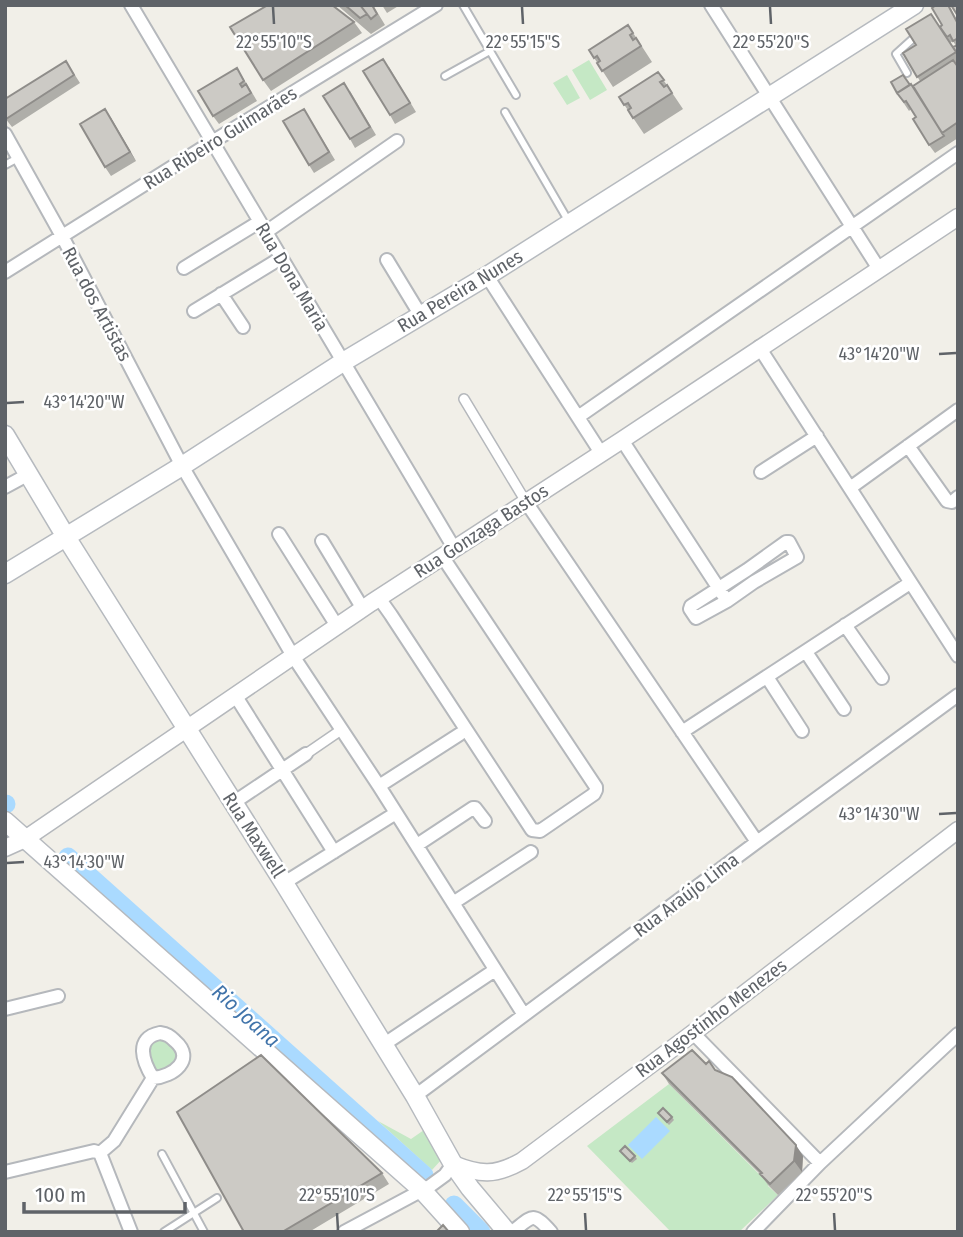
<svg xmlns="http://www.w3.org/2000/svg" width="963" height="1237" viewBox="0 0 963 1237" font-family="'Fira Sans Condensed',sans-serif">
	<rect width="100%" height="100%" fill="#f1efe8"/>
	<path fill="#c5e8c5" d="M589,60L607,90L590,100L572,70Z
		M567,75L580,98L567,105L553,83Z
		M153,1037L172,1041L180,1057L174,1067L154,1074L146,1043Z
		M669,1084L769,1184L768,1186L778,1195L739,1232H671L587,1146Z
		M378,1121L411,1139L424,1130L442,1159L432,1170Z"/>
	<path fill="#aadaff" d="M656,1117L670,1131L642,1159L628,1145Z"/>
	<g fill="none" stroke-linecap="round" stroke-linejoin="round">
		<path stroke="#aadaff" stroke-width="19" d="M5,804H6
			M68,857L424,1175
			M454,1205L481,1232"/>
		<defs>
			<path id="service" d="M490,51L516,95
				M907,73L896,54L917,35
				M445,76L490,51L463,5
				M505,112L569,222
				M5,165L18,158
				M162,1154L204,1232
				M164,1232L217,1198"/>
			<path id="pedestrian" d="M464,399L526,502
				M306,754L341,730"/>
			<path id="minor" d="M131,5L454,548
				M711,5L879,269
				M5,134L62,236L182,466L293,656L379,786L524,1015
				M266,232L397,141
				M387,260L421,316
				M184,268L259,222
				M5,272L212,142L436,5
				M487,276L601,453
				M221,294L243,327
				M194,311L281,258
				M759,347L958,656
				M578,417L958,153
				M622,440L723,595
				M908,446L947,501L952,502L958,497
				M761,472L817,436
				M5,487L29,474
				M850,488L958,410
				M526,502L757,842
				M279,534L337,626
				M322,541L363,609
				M786,542H789L797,557L754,582L727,601L696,618L690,609L691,606L747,570Z
				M379,598L391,615L532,830L540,831L594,794L596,790V787L442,556
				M845,625L882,678
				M806,652L844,709
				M767,677L802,731
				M235,695L334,852
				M682,732L910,583
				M379,786L460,734
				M233,803L306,754
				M417,845L473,808H475L485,821
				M284,883L396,813
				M453,903L531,852
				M5,1009L58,996
				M160,1033C167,1034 170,1036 175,1041C196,1059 173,1077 153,1078C143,1062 134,1038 160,1033Z
				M693,1033L820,1163
				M383,1045L495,970
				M415,1096L757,842L958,695
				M100,1153L114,1141L153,1078
				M100,1153L131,1232
				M5,1172L94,1151L100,1153
				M344,1232L430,1186L445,1175L453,1164
				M512,1232C533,1216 532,1211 551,1232
				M753,1232L820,1163L958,1034"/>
			<path id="tertiary" d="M5,848L25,839L371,603L622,440L958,217
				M453,1164C480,1175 495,1176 522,1161L693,1033L958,830"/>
			<path id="secondary" d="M5,435L66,537L284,883L415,1096L453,1164L470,1188L507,1232
				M5,574L182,466L343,362L487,276L914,5
				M5,821L422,1190L460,1232"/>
		</defs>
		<use href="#service" stroke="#b5b8bc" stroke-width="10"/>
		<use href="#pedestrian" stroke="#b5b8bc" stroke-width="12"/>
		<use href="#minor" stroke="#b5b8bc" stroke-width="16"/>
		<use href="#tertiary" stroke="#b5b8bc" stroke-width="19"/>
		<use href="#secondary" stroke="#b6babf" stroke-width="21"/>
		<use href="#service" stroke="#fff" stroke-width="6"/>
		<use href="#pedestrian" stroke="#fff" stroke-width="9"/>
		<use href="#minor" stroke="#fff" stroke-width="12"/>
		<use href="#tertiary" stroke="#fff" stroke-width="16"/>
		<use href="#secondary" stroke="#fff" stroke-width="18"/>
	</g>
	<path fill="#afaea9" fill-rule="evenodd" d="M337,5H373L385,25L371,34Z
		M382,5H400L387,13Z
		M949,5L958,22V138L935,153L929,145L916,117L911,109L909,111L897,93L910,85L913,86L920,81L903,53L942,25ZM949,41L950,43L953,41L956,46L953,47Z
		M354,22L362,33L271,91L263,80Z
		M628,25L652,62L613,87L589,50Z
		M66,61L80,83L12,127L5,118Z
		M389,67L416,112L395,124L390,115Z
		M237,68L257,101L219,124L213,116Z
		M658,72L683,109L644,134L619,97Z
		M350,91L376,135L355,148L350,139Z
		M304,109L335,160L314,173L309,165Z
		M111,118L136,161L111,176L105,167Z
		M715,1070L803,1156L802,1172L778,1195L768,1185L760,1174L669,1084L662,1073Z
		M658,1113L672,1117L674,1120L669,1125Z
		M620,1151L635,1156L637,1159L632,1163Z
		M382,1173L389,1184L309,1232H244Z"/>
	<path fill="#8f8d8a" d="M105,109L111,118L136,161L130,152Z
		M796,1145L803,1156L802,1172L794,1161Z"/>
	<path fill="#cccac5" stroke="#8f8d8a" stroke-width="2" d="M268,5H332L354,22L263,80L230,27Z
		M345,5H360L367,14L360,18Z
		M360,5H372L377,14L371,19Z
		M936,5H948L958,24V38L953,41L950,35L947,37L940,27L942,25L932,8Z
		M951,5H958V16Z
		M931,14L956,52L917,77L903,53L916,45L906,29Z
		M628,25L633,33L630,35L633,40L636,38L641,46L602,71L597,63L600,61L597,56L594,58L589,50Z
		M958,45V55L953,47Z
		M383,59L410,103L390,115L363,71Z
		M953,60L958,67V122L942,133L913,86Z
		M66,61L74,75L6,119L5,99Z
		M237,68L244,81L240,84L242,87L246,84L251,93L213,116L198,91Z
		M658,72L664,80L660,82L664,87L667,85L672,93L633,118L628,110L631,108L628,103L624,105L619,97Z
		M903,75L910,85L897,93L891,82Z
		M344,83L370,127L350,139L323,96Z
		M911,84L944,136L929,145L913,119L916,117L906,101L904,102L897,93Z
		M105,109L130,152L105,167L80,124Z
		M304,109L329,152L309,165L283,121Z
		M692,1050L706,1064L709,1061L715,1070L732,1077L796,1145L794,1161L770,1184L760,1174L762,1173L662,1073Z
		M261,1055L382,1173L282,1232H244L177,1112Z
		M663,1108L672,1117L667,1122L658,1113Z
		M625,1146L635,1156L630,1161L620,1151Z
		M443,1225L449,1232H436Z"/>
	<path fill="none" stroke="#5f6368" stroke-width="2.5" d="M273,7L274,24M522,7L523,24M770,7L771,24M939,354L956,353M7,403L24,402M939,814L956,813M7,863L24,862M337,1213L338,1230M585,1213L586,1230M834,1213L835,1230"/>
	<g text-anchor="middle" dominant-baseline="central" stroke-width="5" stroke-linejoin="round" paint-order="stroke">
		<g font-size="19" fill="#5f6368" stroke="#fff">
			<text transform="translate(220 138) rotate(-32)">Rua Ribeiro Guimarães</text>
			<text transform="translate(292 277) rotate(59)">Rua Dona Maria</text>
			<text transform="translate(460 291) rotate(-31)">Rua Pereira Nunes</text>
			<text transform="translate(97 304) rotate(62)">Rua dos Artistas</text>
			<text transform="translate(481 531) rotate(-33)">Rua Gonzaga Bastos</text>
			<text transform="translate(254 835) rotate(57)">Rua Maxwell</text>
			<text transform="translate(686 895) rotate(-37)">Rua Araújo Lima</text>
			<text transform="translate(711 1018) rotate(-37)">Rua Agostinho Menezes</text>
		</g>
		<g font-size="21" font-style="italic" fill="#4174aa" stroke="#fff">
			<text transform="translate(246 1016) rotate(42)">Rio Joana</text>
		</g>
	</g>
	<g font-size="18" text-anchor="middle" fill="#5f6368" stroke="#fff" stroke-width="5" stroke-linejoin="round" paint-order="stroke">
		<text x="274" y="48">22°55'10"S</text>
		<text x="523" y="48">22°55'15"S</text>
		<text x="771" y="48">22°55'20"S</text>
		<text x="879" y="360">43°14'20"W</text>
		<text x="84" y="408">43°14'20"W</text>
		<text x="879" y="820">43°14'30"W</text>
		<text x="84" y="868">43°14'30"W</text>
		<text x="337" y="1201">22°55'10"S</text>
		<text x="585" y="1201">22°55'15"S</text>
		<text x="834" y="1201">22°55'20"S</text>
	</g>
	<rect width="963" height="1237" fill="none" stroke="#5f6368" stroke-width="14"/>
	<path d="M24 1202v10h161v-10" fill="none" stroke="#5f6368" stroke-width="3.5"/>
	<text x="35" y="1202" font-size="21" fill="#5f6368" stroke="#ffffff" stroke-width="5" paint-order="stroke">100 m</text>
</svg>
